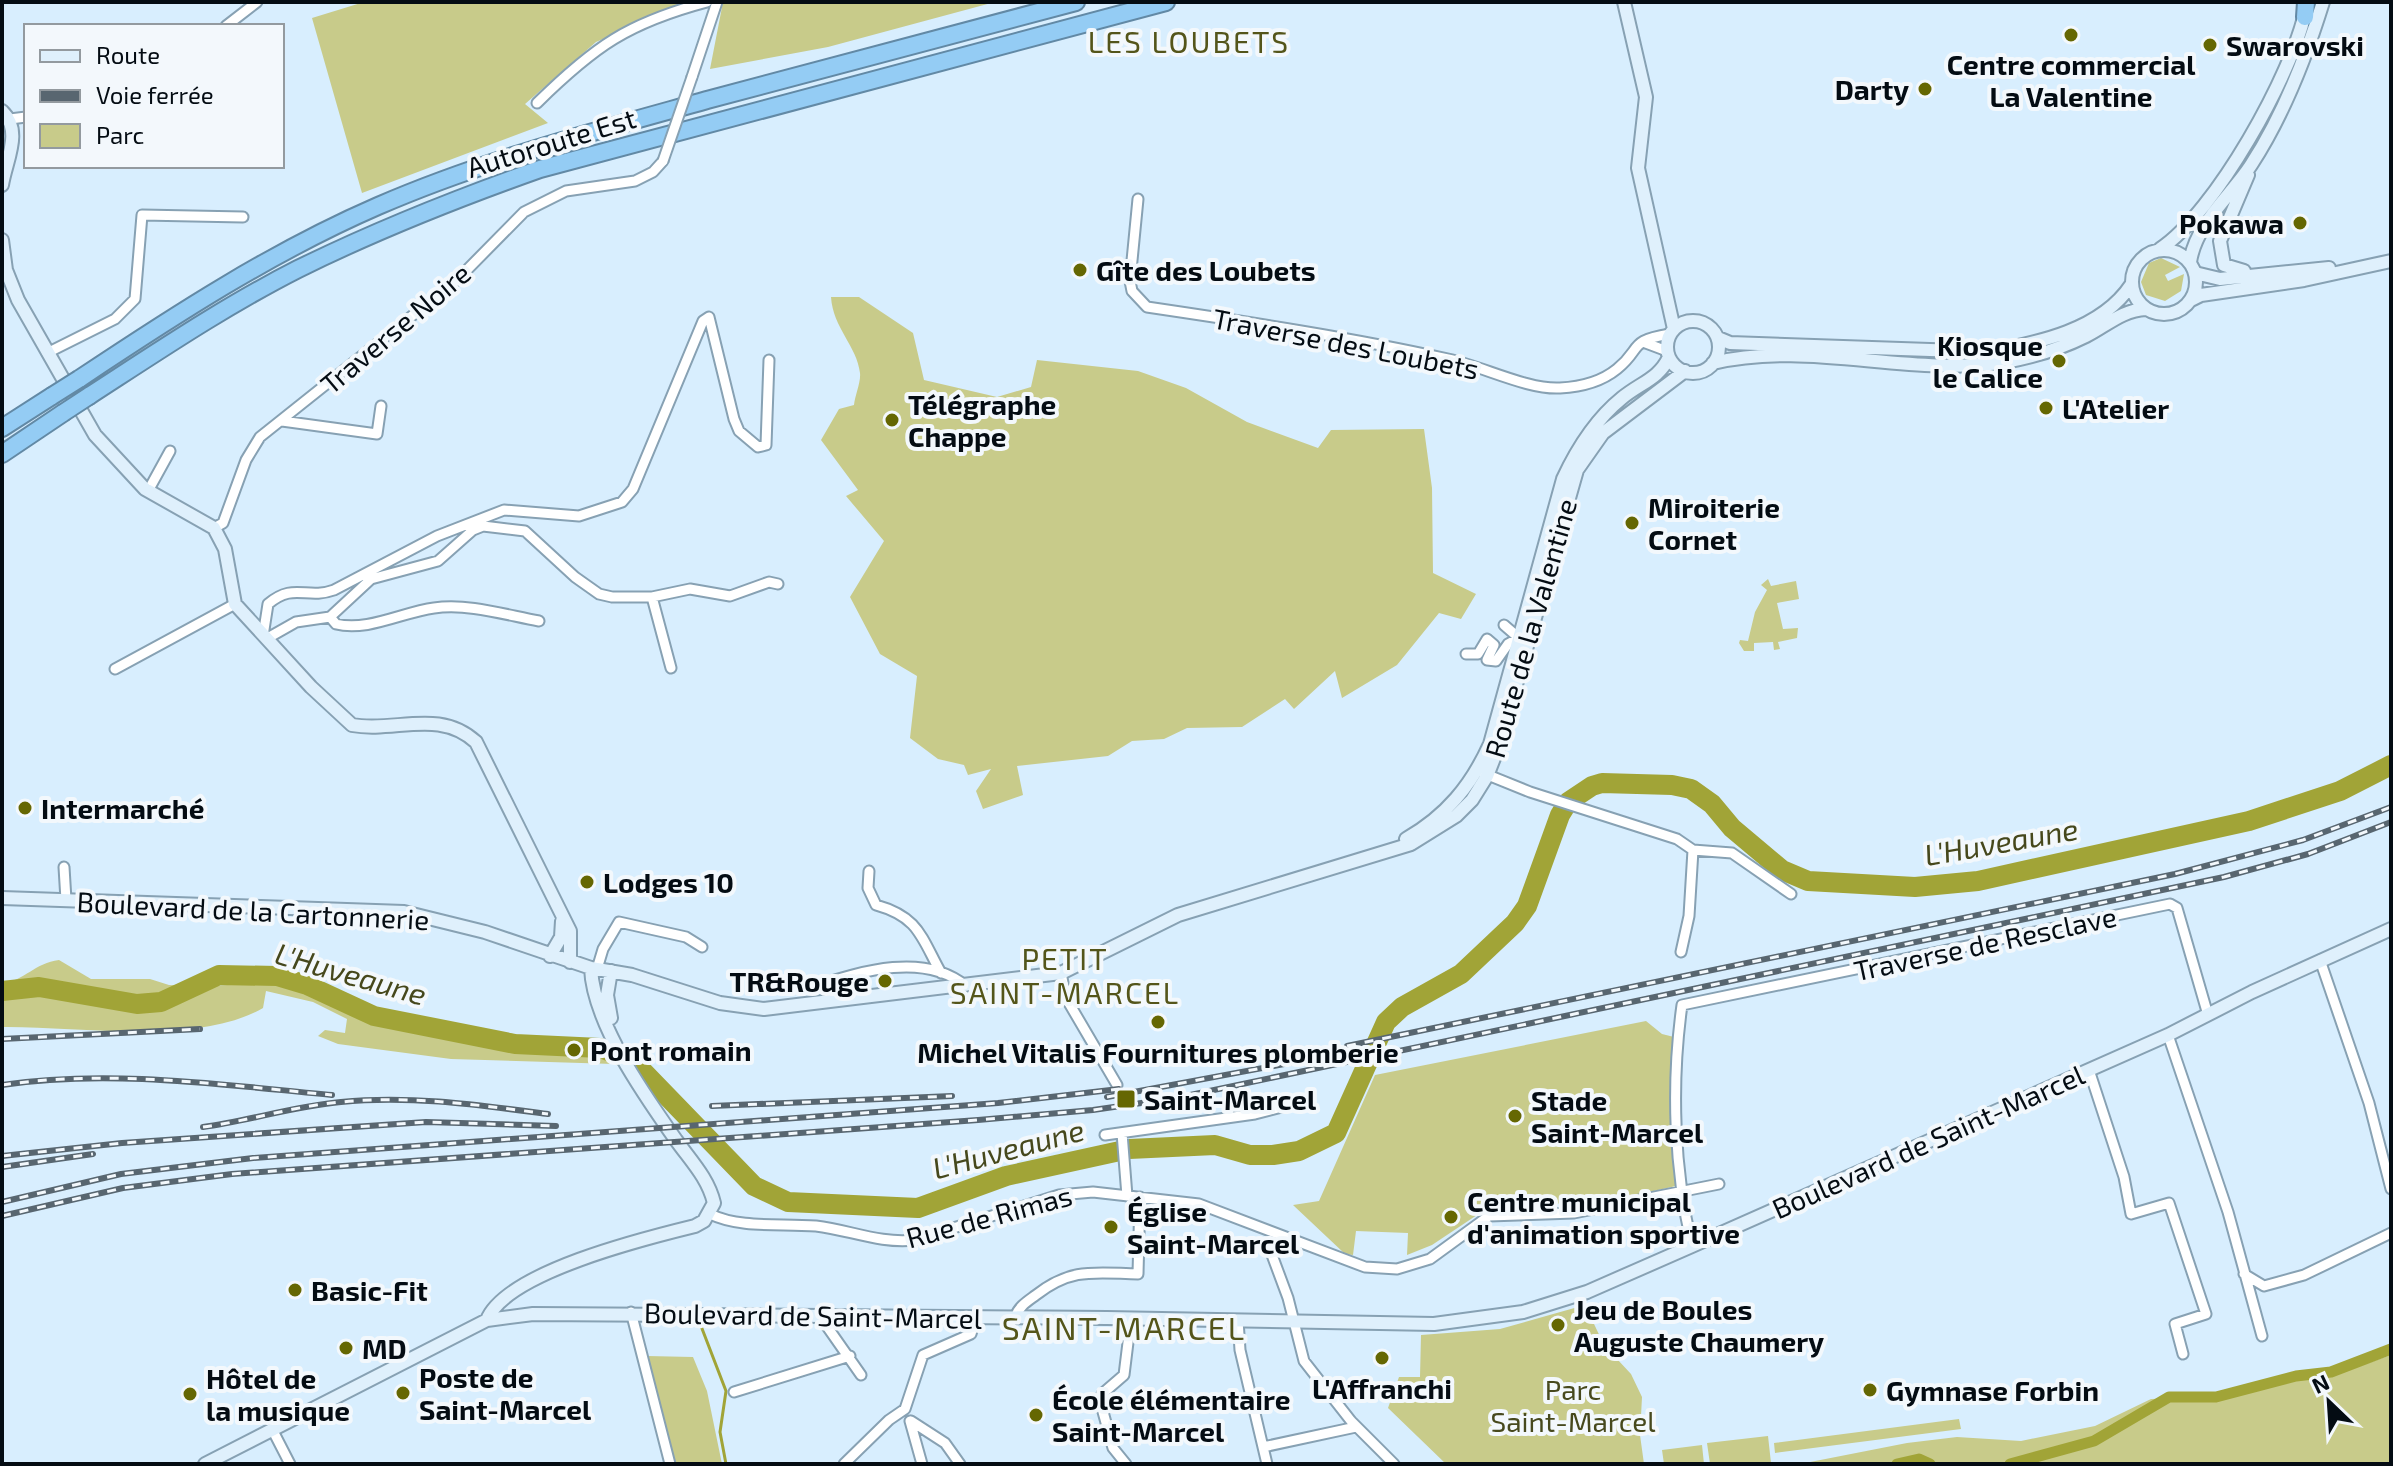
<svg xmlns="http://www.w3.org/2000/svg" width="2393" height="1466" viewBox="0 0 2393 1466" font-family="'Exo 2',sans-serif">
	<rect width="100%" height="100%" fill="#d8eefe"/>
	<path fill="#c8cb8a" d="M364,2H689L596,42L525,104L548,123L362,193L312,18Z
		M723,2H995L828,47L710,69Z
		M2161,258L2180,267L2165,275L2168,281L2184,274L2181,291L2165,301L2146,295L2141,282L2149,263Z
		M831,297H859L913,333L924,380L997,397L1031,387L1037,360L1138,371L1186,388L1247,422L1318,448L1331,430L1424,429L1432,488L1433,573L1476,594L1461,619L1439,613L1397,665L1342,698L1335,671L1294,709L1285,699L1242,727L1187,728L1164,739L1132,741L1108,756L1017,766L1023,795L983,809L976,791L991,769L968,775L964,765L938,759L910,738L917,676L880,654L850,597L884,541L846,496L858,490L821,440L839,409L854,405C855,395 861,382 860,373C857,346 833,328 831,297Z
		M1768,579L1771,586L1796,581L1799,599L1777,603L1783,629L1798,628L1797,638L1778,642L1780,649L1774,650L1773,642L1754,643V651H1744L1739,643L1740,640L1748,641L1755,612L1767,590L1761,585Z
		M59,960L91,979H150L169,985L211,986L260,983L311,991L351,1011L521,1035L606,1042L614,1064L451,1059L338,1044L318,1036L325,1030L345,1033L347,1019L313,1002L266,991L263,1008C197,1046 78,1026 2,1027V984C25,980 35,963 59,960Z
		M1646,1021L1662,1034L1674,1037L1676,1186L1609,1201L1489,1207L1432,1245L1407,1255L1408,1233L1356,1231L1353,1255L1345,1254L1293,1205L1319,1201L1375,1075Z
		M1585,1305L1604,1345L1631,1374L1642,1397L1640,1435L1644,1464H1446L1388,1408L1399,1377H1420L1421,1335L1500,1329Z
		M2391,1355V1464H1800L1907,1443L1957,1437L2021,1441L2095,1426L2151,1399L2222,1397L2254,1383L2346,1371Z
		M647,1356L693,1357L707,1391L722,1464H674Z
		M1959,1419L1961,1429L1775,1453L1774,1443Z
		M1768,1436L1771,1463L1710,1464L1707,1443Z
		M1702,1445L1704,1464H1664L1662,1450Z"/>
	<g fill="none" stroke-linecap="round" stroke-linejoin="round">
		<path stroke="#a1a437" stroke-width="3" d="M701,1326L726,1391L720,1432L726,1464"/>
		<path stroke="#a1a437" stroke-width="11" d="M1897,1464L1919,1459L1930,1464
			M2010,1464L2094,1441L2169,1397H2216L2296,1376L2331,1372L2391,1349"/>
		<path stroke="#a1a437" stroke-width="20" d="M2,991L39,987L137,1004L161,1002L219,975L277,976L307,985L374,1016L515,1044L600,1048L632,1060L754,1186L788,1202L918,1208L1006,1176L1129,1149L1215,1145L1250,1155H1273L1299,1151L1336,1133L1386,1022L1402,1007L1461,974L1515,923L1527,906L1560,815L1568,802L1592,786L1602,783L1672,785L1691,789L1712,804L1732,828L1782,870L1808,881L1915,887L1978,881L2249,821L2340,791L2391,765"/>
		<defs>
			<path id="street" d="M226,26L257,2
				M692,77L717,2
				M537,103C595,46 628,23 707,2
				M10,119L26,117
				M1138,199L1130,281L1132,291L1147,307C1248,322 1349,337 1448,359C1482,366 1528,390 1560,388C1580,387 1601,382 1617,369C1643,348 1627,341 1670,334
				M1643,342L1667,351
				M47,353L115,319L135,299L142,215L243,217
				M282,421L377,434L381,406
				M148,491L170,451
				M214,528L223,523L246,460L260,437L457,280L524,212L566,191L635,181L653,172L663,161
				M652,597L671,668
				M330,617L371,579L438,561L473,530L483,526L525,531L575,577L599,594L612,597H652L690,589L730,596L769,582L778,584
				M263,636L268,604C294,582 306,600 334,590L437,536L504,510L579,516L622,502L633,489L703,321L709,317L734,419L739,431L758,447L766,445L769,360
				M266,639L296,622L330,617L336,624C367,632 403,612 434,608C468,603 506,615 539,621
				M1466,654H1478L1487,639L1494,645L1487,660L1496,661L1508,644L1519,638L1504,625
				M115,669L235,604
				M1483,773L1530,792L1677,839L1693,850
				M1693,850L1732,853L1791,894
				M64,867L66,900
				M869,871L868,888L876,905C919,917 921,937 941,973
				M1681,952L1689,916L1693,850
				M2320,960L2369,1103L2391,1189
				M597,969L603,949L619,922L686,937L702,947
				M1061,973L1066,998L1117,1085
				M812,987C860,972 923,951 966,986
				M2168,1035L2228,1212L2262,1336
				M2089,1070L2124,1177L2131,1214L2169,1203L2206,1314L2175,1324L2183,1354
				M1122,1133L1127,1196
				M1105,1135L1255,1114L1282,1107
				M710,1214C741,1229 781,1223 816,1226C850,1230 880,1244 915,1240L1059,1195L1093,1192L1199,1204L1365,1267L1397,1269L1430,1259L1489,1216L1574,1213L1719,1184
				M1692,1246C1674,1169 1671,1084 1682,1005L2170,904L2177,908L2208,1015
				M1272,1255L1288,1298L1304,1361L1351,1421L1394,1464
				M2244,1274L2264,1286L2304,1275L2391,1233
				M631,1312L670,1464
				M819,1315L861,1375
				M1015,1317C1019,1306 1028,1301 1036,1295C1072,1267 1095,1273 1138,1274L1140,1197
				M1238,1320L1240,1350L1267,1464
				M734,1392L850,1356
				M910,1421L922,1464
				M911,1421L945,1443L960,1464
				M272,1429L290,1464
				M1263,1447L1356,1427
				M844,1464L889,1420L905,1409L923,1355L971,1334L976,1317
				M1126,1464L1113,1448L1100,1401L1102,1394L1124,1375L1131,1318"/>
			<path id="secondary" d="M1624,2L1646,97L1638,168L1674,329
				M2,111C23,131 6,160 2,185
				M2,240L6,270L18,300L95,435L145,489L214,528L225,549L235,604L311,687L352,725C395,733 439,708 476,742L570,931V962
				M2160,249C2215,213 2293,73 2306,9
				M2132 282a32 32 0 1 1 64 0a32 32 0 1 1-64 0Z
				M2190,262C2196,223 2231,196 2251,165C2283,116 2306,57 2323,2
				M2244,271L2224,265L2220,241L2248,175
				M2195,273L2220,279L2329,268
				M2191,300L2201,295L2304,280L2391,261
				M1667 347a26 26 0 1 1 52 0a26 26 0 1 1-52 0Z
				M1718,338L1730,343L1988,352C2038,343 2101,330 2131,285
				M1713,363C1809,340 1909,377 2005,362C2033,357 2060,349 2086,336C2106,326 2122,310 2146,309
				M1406,839C1446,816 1471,786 1490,744L1563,479C1577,449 1596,419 1622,398C1640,383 1659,379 1669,357
				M2,898L404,912L485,932L591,968L632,975L720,1003L764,1009L1061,973L1178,915L1411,844L1456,816L1472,800L1487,776L1498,748L1577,470L1603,433L1685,371
				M550,956L561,937L562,921
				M611,971L607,995L611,1018
				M487,1320C506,1272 646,1238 695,1226L704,1221L714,1203C708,1178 691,1161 676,1140C645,1096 593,1023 591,968
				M205,1464L487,1320L533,1314L1107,1318L1434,1324L1523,1312L1587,1292L1692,1246L2168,1035L2252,992L2391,929"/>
			<path id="highway" d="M2305,17L2306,2
				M79,379C175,315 272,252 378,206C484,160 596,131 707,100C830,67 953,34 1076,2
				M89,396C157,352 225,306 298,269C377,230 458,198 540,169L1166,2
				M2,428L52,396
				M2,454L63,413"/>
		</defs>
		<use href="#street" stroke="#87a1b3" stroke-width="13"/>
		<use href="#secondary" stroke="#87a1b3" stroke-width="16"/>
		<use href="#highway" stroke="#6289a5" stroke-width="20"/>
		<use href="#street" stroke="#fff" stroke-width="9"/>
		<use href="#secondary" stroke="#dff0fc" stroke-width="12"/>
		<use href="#highway" stroke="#94ccf4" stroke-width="16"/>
		<defs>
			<path id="rail" d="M2,1039L200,1029
				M1347,1046L2175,874L2303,840L2391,807
				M2,1085C109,1069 224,1085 332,1095
				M1107,1097L1359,1050
				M712,1106L952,1096
				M203,1127C249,1121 294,1106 341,1102C410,1095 479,1105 548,1114
				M2,1156L122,1143L426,1122L556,1126
				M2,1167L93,1154
				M2,1202L121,1174L253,1158L998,1103L1119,1089
				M2,1216L123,1188L232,1174L978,1120L1093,1110L1176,1098L2224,877L2308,854L2391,822"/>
		</defs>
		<use href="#rail" stroke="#586670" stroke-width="6"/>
		<use href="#rail" stroke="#f3f8fc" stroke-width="3" stroke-dasharray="9" stroke-linecap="butt"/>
		<defs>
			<path id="street-bridge" d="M663,161L692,77"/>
			<path id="highway-bridge" d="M52,396L79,379
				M63,413L89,396"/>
		</defs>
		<use href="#street-bridge" stroke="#87a1b3" stroke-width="13" stroke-linecap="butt"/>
		<use href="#highway-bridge" stroke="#6289a5" stroke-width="20" stroke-linecap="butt"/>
		<use href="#street-bridge" stroke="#fff" stroke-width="9"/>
		<use href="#highway-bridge" stroke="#94ccf4" stroke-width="16"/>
	</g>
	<g fill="#656702" stroke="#f3f8fc" stroke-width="3">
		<circle cx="2071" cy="35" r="8"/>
		<circle cx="2210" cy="45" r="8"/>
		<circle cx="1925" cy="89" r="8"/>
		<circle cx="2300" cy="223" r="8"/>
		<circle cx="1080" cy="270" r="8"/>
		<circle cx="2059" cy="361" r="8"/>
		<circle cx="2046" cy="408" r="8"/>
		<circle cx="892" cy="420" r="8"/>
		<circle cx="1632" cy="523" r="8"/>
		<circle cx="25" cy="808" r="8"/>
		<circle cx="587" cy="882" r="8"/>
		<circle cx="885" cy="981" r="8"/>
		<circle cx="1158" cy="1022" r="8"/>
		<circle cx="574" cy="1050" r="8"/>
		<rect x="1116" y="1089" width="20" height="20" rx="4"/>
		<circle cx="1515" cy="1116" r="8"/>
		<circle cx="1451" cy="1217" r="8"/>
		<circle cx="1111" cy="1227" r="8"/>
		<circle cx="295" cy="1290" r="8"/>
		<circle cx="1558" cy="1325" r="8"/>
		<circle cx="346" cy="1348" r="8"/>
		<circle cx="1382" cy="1358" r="8"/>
		<circle cx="1870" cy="1390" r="8"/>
		<circle cx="403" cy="1393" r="8"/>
		<circle cx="190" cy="1394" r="8"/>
		<circle cx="1036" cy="1415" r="8"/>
	</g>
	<g text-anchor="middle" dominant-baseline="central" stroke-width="8" stroke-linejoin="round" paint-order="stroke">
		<g font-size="28" font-weight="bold" fill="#040c13" stroke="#f3f8fc" text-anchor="start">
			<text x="2226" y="45">Swarovski</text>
			<text x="2071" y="64" text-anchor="middle">Centre commercial<tspan x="2071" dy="32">La Valentine</tspan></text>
			<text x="1909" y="89" text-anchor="end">Darty</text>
			<text x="2284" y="223" text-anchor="end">Pokawa</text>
			<text x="1096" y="270">Gîte des Loubets</text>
			<text x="2043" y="345" text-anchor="end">Kiosque<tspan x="2043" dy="32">le Calice</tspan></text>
			<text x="908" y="404">Télégraphe<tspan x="908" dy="32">Chappe</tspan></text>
			<text x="2062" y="408">L'Atelier</text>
			<text x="1648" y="507">Miroiterie<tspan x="1648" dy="32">Cornet</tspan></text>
			<text x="41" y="808">Intermarché</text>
			<text x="603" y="882">Lodges 10</text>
			<text x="869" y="981" text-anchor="end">TR&amp;Rouge</text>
			<text x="590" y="1050">Pont romain</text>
			<text x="1158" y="1052" text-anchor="middle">Michel Vitalis Fournitures plomberie</text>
			<text x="1144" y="1099">Saint-Marcel</text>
			<text x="1531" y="1100">Stade<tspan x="1531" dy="32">Saint-Marcel</tspan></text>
			<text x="1467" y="1201">Centre municipal<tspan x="1467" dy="32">d'animation sportive</tspan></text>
			<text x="1127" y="1211">Église<tspan x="1127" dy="32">Saint-Marcel</tspan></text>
			<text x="311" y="1290">Basic-Fit</text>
			<text x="1574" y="1309">Jeu de Boules<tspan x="1574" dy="32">Auguste Chaumery</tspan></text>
			<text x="362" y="1348">MD</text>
			<text x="419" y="1377">Poste de<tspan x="419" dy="32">Saint-Marcel</tspan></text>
			<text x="206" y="1378">Hôtel de<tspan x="206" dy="32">la musique</tspan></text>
			<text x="1382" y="1388" text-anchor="middle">L'Affranchi</text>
			<text x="1886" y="1390">Gymnase Forbin</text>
			<text x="1052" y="1399">École élémentaire<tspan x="1052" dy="32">Saint-Marcel</tspan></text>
		</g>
		<g font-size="28" fill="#040c13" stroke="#f3f8fc">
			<text transform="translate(551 142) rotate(-17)">Autoroute Est</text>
			<text transform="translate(395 328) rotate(-40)">Traverse Noire</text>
			<text transform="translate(1346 343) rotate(11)">Traverse des Loubets</text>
			<text transform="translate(1530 628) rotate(-74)">Route de la Valentine</text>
			<text transform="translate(253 910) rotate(3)">Boulevard de la Cartonnerie</text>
			<text transform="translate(1985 943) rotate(-12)">Traverse de Resclave</text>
			<text transform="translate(1928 1141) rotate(-24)">Boulevard de Saint-Marcel</text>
			<text transform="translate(989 1216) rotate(-15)">Rue de Rimas</text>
			<text transform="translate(813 1315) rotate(1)">Boulevard de Saint-Marcel</text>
		</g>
		<g font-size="28" fill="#47491d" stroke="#f3f8fc">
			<text x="1573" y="1389">Parc<tspan x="1573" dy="32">Saint-Marcel</tspan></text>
		</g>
		<g font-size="30" letter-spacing="2" fill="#54551a" stroke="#f3f8fc">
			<text x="1189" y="41">LES LOUBETS</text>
			<text x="1065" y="958">PETIT<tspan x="1065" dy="34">SAINT-MARCEL</tspan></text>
		</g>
		<g font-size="30" font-style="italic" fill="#46481c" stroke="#f3f8fc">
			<text transform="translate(2001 841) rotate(-10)">L'Huveaune</text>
			<text transform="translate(351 973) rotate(16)">L'Huveaune</text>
			<text transform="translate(1008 1148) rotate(-15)">L'Huveaune</text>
		</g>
		<g font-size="32" letter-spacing="2" fill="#54551a" stroke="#f3f8fc">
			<text x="1124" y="1327">SAINT-MARCEL</text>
		</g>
	</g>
	<rect width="2393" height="1466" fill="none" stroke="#040c13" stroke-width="8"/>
	<rect x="24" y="24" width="260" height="144" fill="#f3f8fc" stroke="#939a9f" stroke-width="2"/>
	<rect x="40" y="50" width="40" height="12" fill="#dff0fc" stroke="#939a9f" stroke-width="2"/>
	<text x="96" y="64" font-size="24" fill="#040c13">Route</text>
	<rect x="40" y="90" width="40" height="12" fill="#586670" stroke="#939a9f" stroke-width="2"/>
	<text x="96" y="104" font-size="24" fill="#040c13">Voie ferrée</text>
	<rect x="40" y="124" width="40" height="24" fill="#c8cb8a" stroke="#939a9f" stroke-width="2"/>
	<text x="96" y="144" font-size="24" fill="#040c13">Parc</text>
	<g transform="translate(2329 1402) rotate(335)" stroke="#f3f8fc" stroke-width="6" paint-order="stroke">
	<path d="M0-6L14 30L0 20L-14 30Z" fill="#040c13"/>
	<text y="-12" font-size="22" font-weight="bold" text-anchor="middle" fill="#040c13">N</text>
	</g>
</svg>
